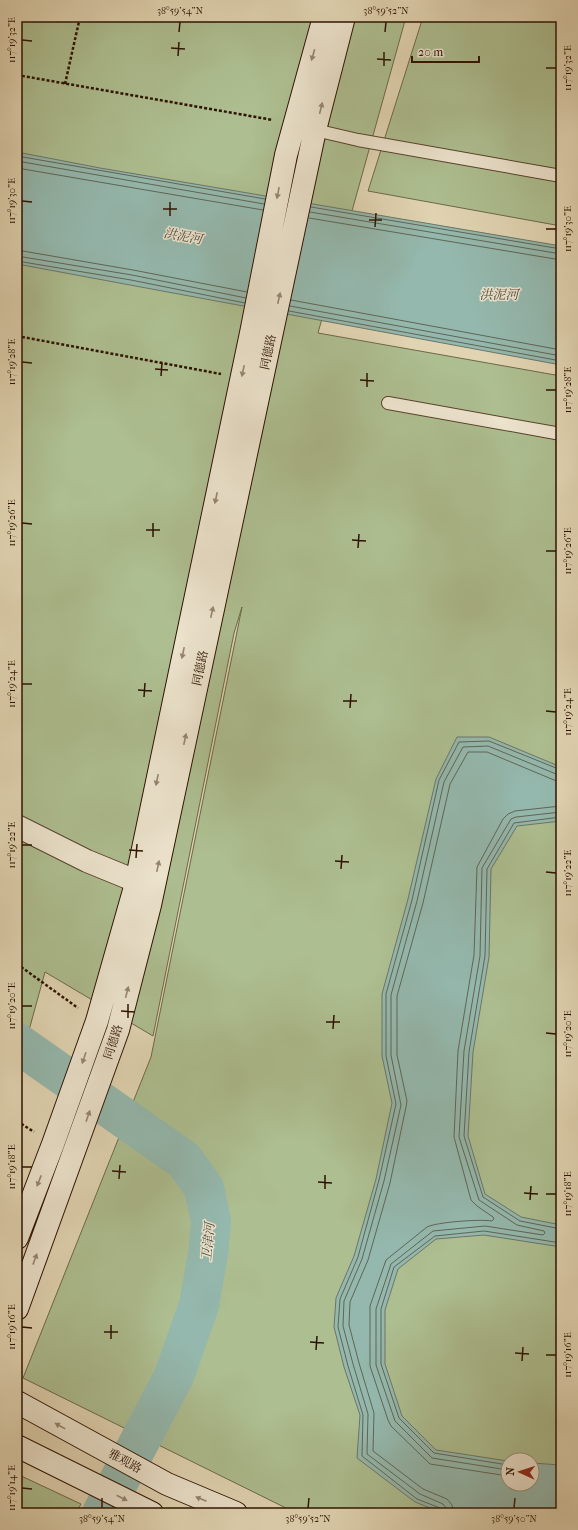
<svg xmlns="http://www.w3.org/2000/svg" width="578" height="1530" viewBox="0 0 578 1530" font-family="'IM FELL French Canon','Noto Serif SC',serif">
	<rect width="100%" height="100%" fill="#e1d4b2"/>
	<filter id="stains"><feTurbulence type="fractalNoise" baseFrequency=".005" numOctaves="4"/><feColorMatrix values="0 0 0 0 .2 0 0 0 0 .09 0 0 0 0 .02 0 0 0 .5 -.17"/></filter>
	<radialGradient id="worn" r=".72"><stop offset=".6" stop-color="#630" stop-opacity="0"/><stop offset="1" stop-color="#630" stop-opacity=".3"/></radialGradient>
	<path fill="#adbe90" stroke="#6d6848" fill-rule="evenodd" d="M17,17H406L318,333L561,376V1513H296L23,1378L151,1057L242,607L234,633L153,1036L45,972L17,1074ZM508,1460H532V1484H508Z
		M423,17H561V226L368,191Z
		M17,1474L81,1504L76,1513H17Z"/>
	<path fill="#94b8ad" stroke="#6b7668" d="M17,152L100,168L561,246V365L17,264Z
		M457,737H489L561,767V821L517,826L491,869L489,957L473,1052L468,1136L485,1194L521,1217L561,1225V1247L484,1235L436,1239L398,1269L385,1310V1364L402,1416L436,1450L508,1461V1484H532V1463L561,1465V1513H443L415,1502L357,1458L360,1415L344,1367L334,1327L336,1298L354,1256L376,1179L392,1103L382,1056V994L408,899L436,779Z"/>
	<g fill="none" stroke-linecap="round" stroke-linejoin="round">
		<path stroke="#606556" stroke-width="1" d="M17,156L265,199
			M17,161L264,204
			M17,168L263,210
			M311,207L561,249
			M310,212L561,254
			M309,218L561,260
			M17,250L133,270L247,292
			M17,256L132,275L246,298
			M17,261L131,280L245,303
			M291,300L561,350
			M290,306L561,356
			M289,311L561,361
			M561,817L514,823L487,869L485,956L469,1052L464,1136L483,1197L520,1221L561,1229
			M508,1465L434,1453L399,1418L381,1364V1309L394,1267L435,1236L484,1231L561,1243
			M508,1470L432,1458L395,1421L376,1365V1309L391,1264L433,1231L485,1226L543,1235L545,1233L544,1231L517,1225L479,1200L459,1137L464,1051L480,956L482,868L511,819L516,817L561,812
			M508,1476L430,1464L391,1426L388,1420L370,1366V1306L386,1260L427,1227C437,1222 480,1219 492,1221L494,1219L493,1217L477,1206L471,1200L454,1137L458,1051L474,955L477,867L503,819L508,814L515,811L561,806
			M442,1513L440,1508L417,1499L362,1456L363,1415L348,1366L338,1327L340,1299L358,1257L379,1180L396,1104L386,1056V994L412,900L439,780L459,742L489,741L561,770
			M447,1513L446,1508L443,1504L420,1494L367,1454L368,1414L353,1364L343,1326L344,1301L362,1259L384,1181L401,1105L391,1055V995L417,901L444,782L463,747L488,746L556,774L561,775
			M453,1513L452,1505L447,1499L423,1489L373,1451L374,1413L359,1363L349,1325L350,1302L368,1260L390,1183L406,1107L407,1101L397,1055V996L423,903L450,784L468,752H487L554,780L561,781"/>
		<path stroke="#94b8ad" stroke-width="40" d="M17,1043L184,1160L204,1188L211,1221L208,1254L199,1305L174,1376L102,1513"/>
		<defs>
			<path id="service" d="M315,130L358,140L561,176
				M388,403L561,434"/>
			<path id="minor" d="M17,826L87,861L153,888"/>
			<path id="secondary" d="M17,1238L53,1144L97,1021L135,887L251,333L286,155L324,17
				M17,1309L118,1030L150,905L315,130L344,17
				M17,1402L167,1484L236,1513
				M17,1446L152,1513"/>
		</defs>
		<use href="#service" stroke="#5a422c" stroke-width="14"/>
		<use href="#minor" stroke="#5a422c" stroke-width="24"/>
		<use href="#secondary" stroke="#2d1200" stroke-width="24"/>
		<path stroke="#2d1200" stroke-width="2.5" stroke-dasharray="3 2" stroke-linecap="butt" d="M17,75L273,120
			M65,84L80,17
			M17,336L221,374
			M17,964L78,1008
			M17,1121L34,1132"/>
		<use href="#service" stroke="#ece3cd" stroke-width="12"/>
		<use href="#minor" stroke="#ece3cd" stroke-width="22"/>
		<use href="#secondary" stroke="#ece3cd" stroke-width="22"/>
	</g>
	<defs><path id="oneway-solid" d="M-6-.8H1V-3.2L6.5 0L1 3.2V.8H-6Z"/></defs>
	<g fill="#968571">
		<use href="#oneway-solid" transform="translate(313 55) rotate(106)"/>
		<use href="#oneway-solid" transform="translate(321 108) rotate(-76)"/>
		<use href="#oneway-solid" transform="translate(278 193) rotate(101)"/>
		<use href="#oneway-solid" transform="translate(279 298) rotate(-78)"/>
		<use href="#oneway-solid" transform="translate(243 371) rotate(102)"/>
		<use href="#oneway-solid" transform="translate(216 498) rotate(102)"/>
		<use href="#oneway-solid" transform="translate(212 612) rotate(-78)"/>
		<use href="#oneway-solid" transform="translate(183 653) rotate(102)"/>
		<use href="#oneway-solid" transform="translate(185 739) rotate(-78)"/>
		<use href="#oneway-solid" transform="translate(157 780) rotate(102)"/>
		<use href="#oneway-solid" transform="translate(158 866) rotate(-78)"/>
		<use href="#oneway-solid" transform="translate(127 992) rotate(-76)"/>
		<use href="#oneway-solid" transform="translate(84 1058) rotate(109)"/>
		<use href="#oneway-solid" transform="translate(88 1116) rotate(-71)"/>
		<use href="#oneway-solid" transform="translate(39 1181) rotate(111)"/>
		<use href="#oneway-solid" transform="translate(35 1259) rotate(-70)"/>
		<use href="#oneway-solid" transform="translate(60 1426) rotate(-151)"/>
		<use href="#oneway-solid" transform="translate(122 1498) rotate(27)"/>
		<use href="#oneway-solid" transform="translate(201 1499) rotate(-157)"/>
	</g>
	<path fill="none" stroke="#2d1200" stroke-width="1.5" d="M179,32L180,22M385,32L386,22M22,40L32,41M171,48L185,49M178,56L179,42M377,59L391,60M384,66V52M546,68H556M22,201L32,202M163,209H177M170,216V202M369,220H382M375,227L376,213M546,229H556M22,362L32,363M155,369L168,370M161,376L162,363M360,380L374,381M367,387V373M546,390H556M22,523L32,524M146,530H160M153,537V523M352,540L366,541M358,548L359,534M546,551H556M22,684H32M138,690L152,691M144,697L145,683M343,701H357M350,708L351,694M546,711L556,712M22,845H32M129,850L143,851M136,858L137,844M335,861L349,862M341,869L342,855M546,872L556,873M22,1006H32M121,1011L135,1012M128,1018V1004M326,1022H340M333,1029L334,1015M546,1033L556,1034M22,1167H32M112,1171L126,1172M119,1179L120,1165M318,1182L332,1183M325,1189V1175M524,1193L538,1194M546,1194H556M530,1200L531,1186M22,1327L32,1328M104,1332H118M111,1339V1325M310,1342L324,1343M316,1350L317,1336M515,1353L529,1354M546,1355H556M522,1361L523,1347M22,1488L32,1489M102,1508V1498M308,1508L309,1498M514,1508L515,1498"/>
	<g text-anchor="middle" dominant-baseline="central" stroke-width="3" stroke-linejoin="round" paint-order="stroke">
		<g font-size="12" fill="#2d1200" stroke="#ece3cd">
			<text transform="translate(268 352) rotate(-78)">同德路</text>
			<text transform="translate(200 668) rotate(-78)">同德路</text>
			<text transform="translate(113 1042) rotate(-72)">同德路</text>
			<text transform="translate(125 1461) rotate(29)">雅观路</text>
		</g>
		<g font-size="13" font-style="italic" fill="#514c3d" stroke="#ece3cd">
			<text transform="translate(183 236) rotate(10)">洪泥河</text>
			<text x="499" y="294">洪泥河</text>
			<text transform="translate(208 1242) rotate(-85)">卫津河</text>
		</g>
	</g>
	<rect width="578" height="1530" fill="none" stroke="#e1d4b2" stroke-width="44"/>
	<g transform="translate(520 1472) rotate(273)"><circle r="19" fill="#ece3cd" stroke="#a08f7b"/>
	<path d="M0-3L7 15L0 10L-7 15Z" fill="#8f2418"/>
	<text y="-6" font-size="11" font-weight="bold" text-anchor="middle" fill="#2d1200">N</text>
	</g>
	<path d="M412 56v6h67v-6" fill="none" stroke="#2d1200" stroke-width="2"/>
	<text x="418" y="56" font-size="12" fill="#2d1200" stroke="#ece3cd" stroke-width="3" paint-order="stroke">20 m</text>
	<rect x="22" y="22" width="534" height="1486" fill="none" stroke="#2d1200" stroke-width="1.5"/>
	<g font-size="10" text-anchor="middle" fill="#2d1200">
		<text x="180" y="14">38°59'54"N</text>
		<text x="386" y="14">38°59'52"N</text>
		<text transform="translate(11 40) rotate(-90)" y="4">117°19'32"E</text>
		<text transform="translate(567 68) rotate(-90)" y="4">117°19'32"E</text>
		<text transform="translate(11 201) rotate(-90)" y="4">117°19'30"E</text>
		<text transform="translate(567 229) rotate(-90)" y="4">117°19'30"E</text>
		<text transform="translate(11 362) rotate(-90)" y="4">117°19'28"E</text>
		<text transform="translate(567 390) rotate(-90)" y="4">117°19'28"E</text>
		<text transform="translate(11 523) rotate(-90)" y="4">117°19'26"E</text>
		<text transform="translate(567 551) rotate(-90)" y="4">117°19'26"E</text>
		<text transform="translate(11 684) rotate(-90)" y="4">117°19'24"E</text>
		<text transform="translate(567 712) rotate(-90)" y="4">117°19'24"E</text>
		<text transform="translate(11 845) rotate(-90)" y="4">117°19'22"E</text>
		<text transform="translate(567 873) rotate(-90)" y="4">117°19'22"E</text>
		<text transform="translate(11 1006) rotate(-90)" y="4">117°19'20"E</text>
		<text transform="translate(567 1034) rotate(-90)" y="4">117°19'20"E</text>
		<text transform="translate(11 1167) rotate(-90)" y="4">117°19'18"E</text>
		<text transform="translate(567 1194) rotate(-90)" y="4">117°19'18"E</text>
		<text transform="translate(11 1327) rotate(-90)" y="4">117°19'16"E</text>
		<text transform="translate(567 1355) rotate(-90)" y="4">117°19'16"E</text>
		<text transform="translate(11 1488) rotate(-90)" y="4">117°19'14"E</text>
		<text x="102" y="1522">38°59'54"N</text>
		<text x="308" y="1522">38°59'52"N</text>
		<text x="514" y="1522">38°59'50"N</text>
	</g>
	<rect width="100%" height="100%" filter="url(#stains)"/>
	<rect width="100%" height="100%" fill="url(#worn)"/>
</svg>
